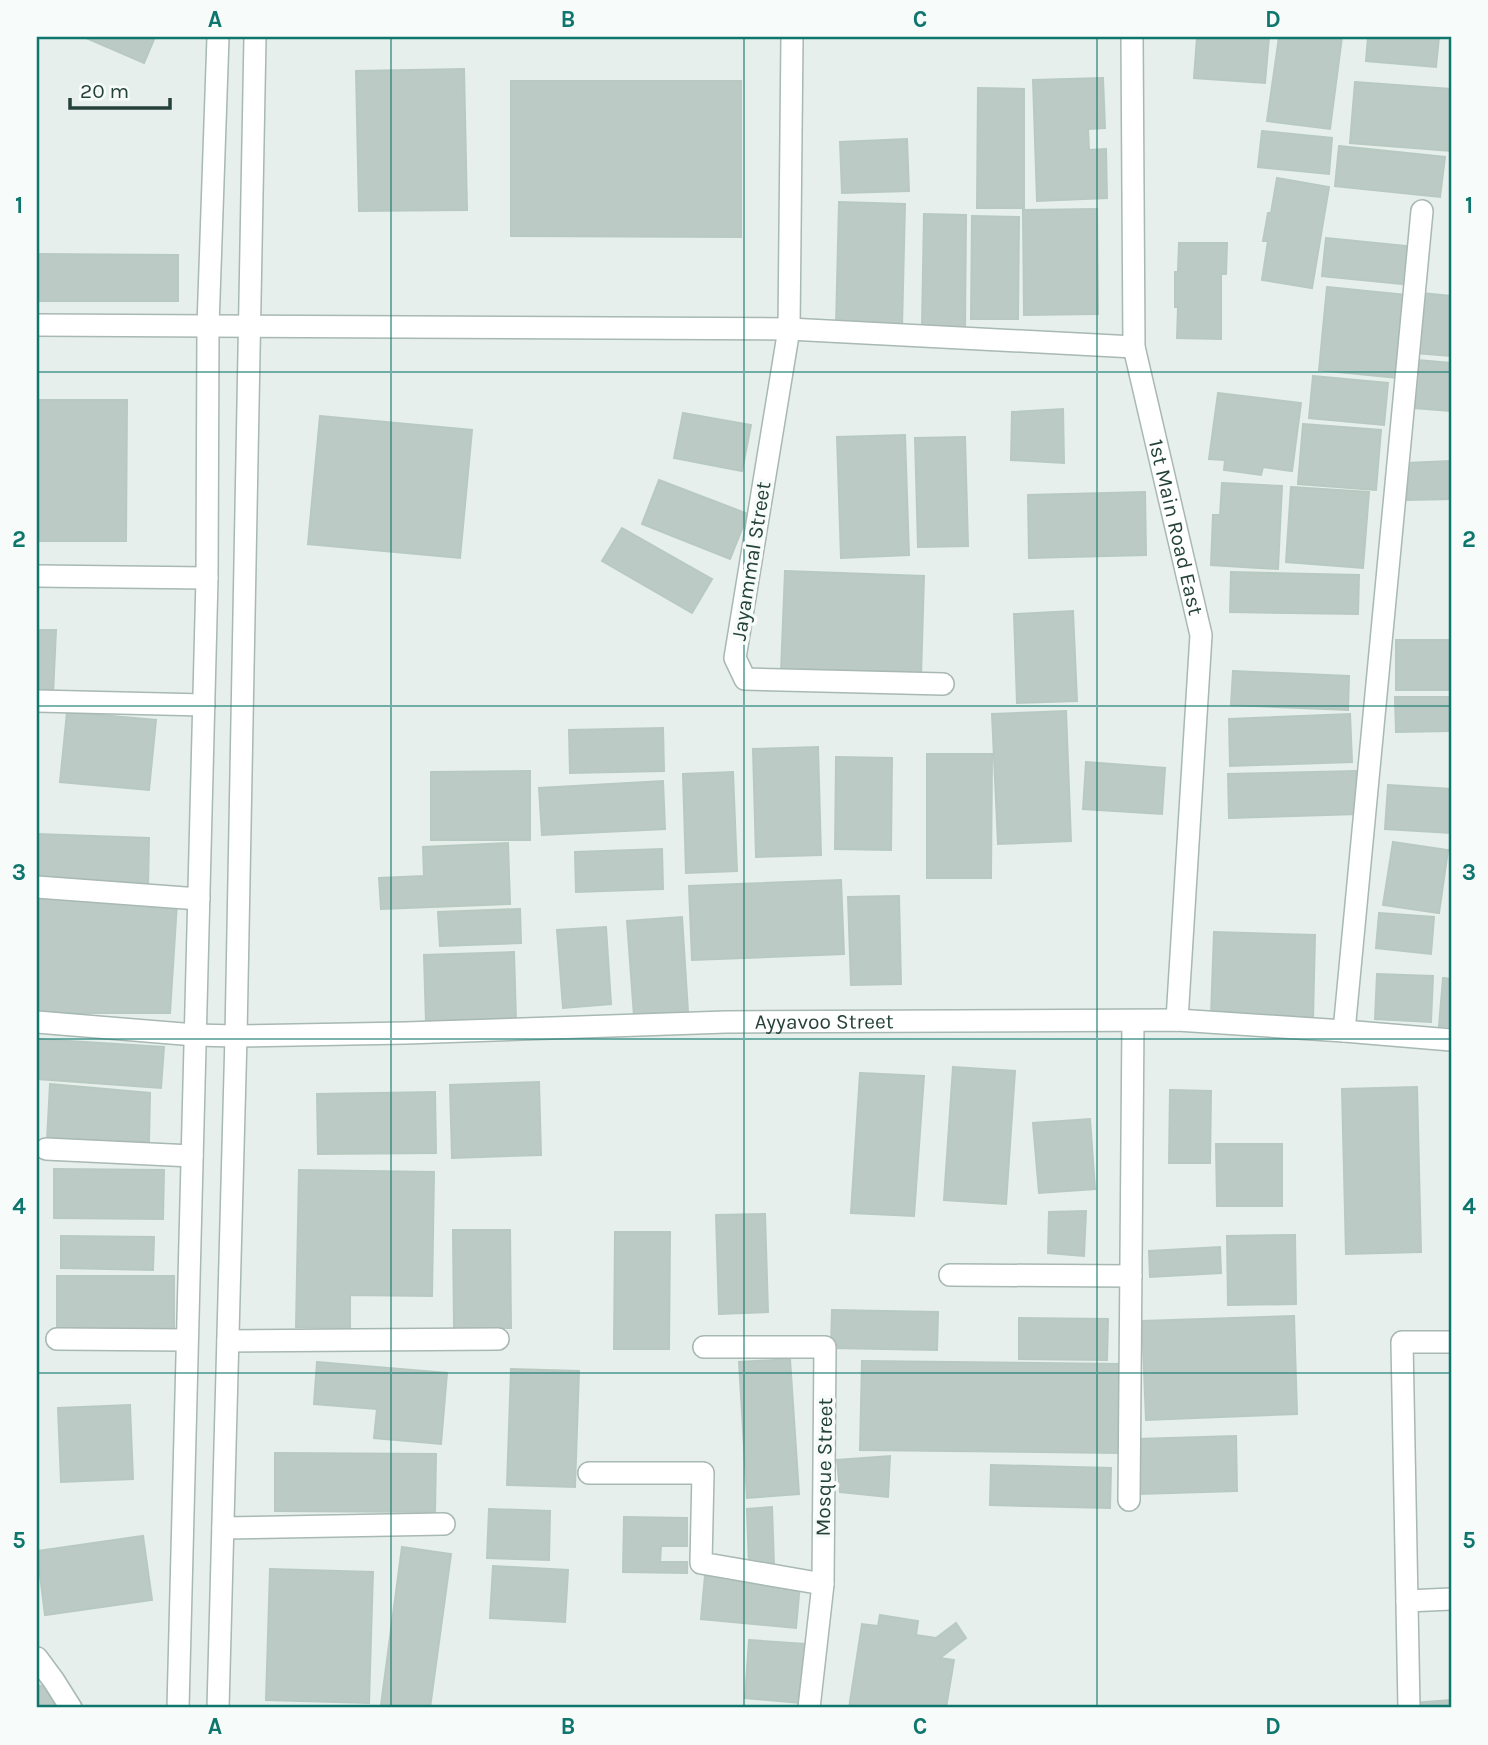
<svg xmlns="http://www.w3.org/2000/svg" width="1488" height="1745" viewBox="0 0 1488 1745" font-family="Karla,sans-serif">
	<rect width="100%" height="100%" fill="#e6efeb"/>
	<path fill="#bbcac4" stroke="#b8c9c2" stroke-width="2" d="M84,37H155L144,63Z
		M1197,37H1269L1265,83L1194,78Z
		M1279,37H1342L1330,129L1267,121Z
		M1368,37H1439L1436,67L1366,61Z
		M464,69L467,210L359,211L356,71Z
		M1103,78L1105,128L1088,129L1089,150L1106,149L1107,198L1037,201L1033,80Z
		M511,81H741V237L511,236Z
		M1355,82L1451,89V151L1350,143Z
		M978,88L1024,89V208H977Z
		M1262,131L1332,138L1329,174L1258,167Z
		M907,139L909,191L842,193L840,142Z
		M1339,146L1445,157L1440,197L1335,186Z
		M1277,178L1329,187L1312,288L1262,280L1268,241H1263L1268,213H1271Z
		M839,202L905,204L902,328L836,326Z
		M1097,209L1098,314L1024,315L1023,210Z
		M924,214L966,215L965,328L922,327Z
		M972,216L1019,217L1018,319H971Z
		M1326,238L1415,247L1411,285L1322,276Z
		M1179,243H1227L1226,274H1221V339L1177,338L1178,307H1175V272H1178Z
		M37,254L178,255V301H37Z
		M1327,287L1406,295L1397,378L1319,370Z
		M1421,293L1451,296V356L1415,353Z
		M1417,360L1451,363L1450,411L1414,408Z
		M1313,376L1388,383L1384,425L1309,418Z
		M1218,393L1301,403L1292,471L1263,467L1261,475L1224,470L1225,460L1209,459Z
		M37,400H127L126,541H37Z
		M1063,409L1064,463L1011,460L1012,412Z
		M683,413L751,425L742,471L674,458Z
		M320,416L472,430L460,558L308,544Z
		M1303,424L1381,430L1376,490L1298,484Z
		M905,435L909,555L841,558L837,437Z
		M965,437L968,546L918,547L915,438Z
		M1450,461L1451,499L1407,500L1406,463Z
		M659,480L748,514L730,559L642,524Z
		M1222,483L1282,486L1278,569L1211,565L1213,515H1220Z
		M1291,487L1369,492L1363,568L1286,562Z
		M1145,492L1146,555L1029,558L1028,495Z
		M622,528L712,579L692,613L602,561Z
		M785,571L924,576L921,676L781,672Z
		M1231,572L1359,575L1358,614L1230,612Z
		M1073,611L1077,701L1017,703L1014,614Z
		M37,630H56L53,694H37Z
		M1396,640H1451V690H1396Z
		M1233,671L1349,676L1348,710L1231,705Z
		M1395,697H1451V731L1396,732Z
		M1066,711L1071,841L998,844L992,714Z
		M67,712L156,720L149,790L60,782Z
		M1350,714L1352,762L1230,766L1229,719Z
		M663,728L664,771L570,773L569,730Z
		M818,747L821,855L756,857L753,749Z
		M927,754H992L991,878H927Z
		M836,757L892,758L891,850L835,849Z
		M1086,762L1165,768L1162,814L1083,809Z
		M530,771V840H431V772Z
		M1356,771L1358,814L1229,818L1228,774Z
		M733,772L737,871L686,873L683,774Z
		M663,781L665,829L542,835L539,788Z
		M1388,785L1451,789V833L1385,829Z
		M37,834L149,838L148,887L37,883Z
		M1393,842L1448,850L1439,913L1383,905Z
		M508,843L510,904L381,909L379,878L424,876L423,847Z
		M662,849L663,889L576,892L575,852Z
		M841,880L844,954L692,960L689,886Z
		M37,895L177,903L170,1013H37Z
		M899,896L901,984L851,985L848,897Z
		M520,909L521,943L440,946L438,912Z
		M1379,913L1434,917L1431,954L1376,948Z
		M682,917L688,1012L634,1016L627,921Z
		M606,927L611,1004L563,1008L557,930Z
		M1214,932L1315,935L1313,1019L1211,1016Z
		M514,952L516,1021L426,1023L424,955Z
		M1377,974L1433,976L1431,1022L1375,1019Z
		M1443,978L1451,979V1027L1439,1026Z
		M37,1039L164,1047L161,1088L37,1079Z
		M953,1067L1015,1071L1006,1204L944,1200Z
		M860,1073L924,1076L914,1216L851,1213Z
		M539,1082L541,1155L452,1158L450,1085Z
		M50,1084L150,1093L149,1142L47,1140Z
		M1417,1087L1421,1252L1346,1254L1342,1089Z
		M1170,1090L1211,1091L1210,1163H1169Z
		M435,1092L436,1153L318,1154L317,1094Z
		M1090,1119L1095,1189L1039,1193L1033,1123Z
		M1216,1144H1282V1206H1217Z
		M54,1169L164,1170L163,1219L54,1218Z
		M299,1170L434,1172L432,1296L350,1295V1328L296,1327Z
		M1086,1211L1084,1256L1048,1253L1049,1212Z
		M765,1214L768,1312L719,1314L716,1215Z
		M453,1230H510L511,1328H454Z
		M615,1232H670L669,1349H614Z
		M1295,1235L1296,1304L1228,1305L1227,1236Z
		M61,1236L154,1237L153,1270L61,1268Z
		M1220,1247L1221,1273L1150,1277L1149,1251Z
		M57,1276H174V1330H57Z
		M832,1310L938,1312L937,1350L831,1348Z
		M1294,1316L1297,1414L1146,1420L1142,1321Z
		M1019,1318L1108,1319L1107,1360L1019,1359Z
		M790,1359L799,1494L747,1498L739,1362Z
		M862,1361L1120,1364L1119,1453L860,1450Z
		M317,1362L447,1373L441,1444L374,1438L377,1409L314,1404Z
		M511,1369L579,1371L575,1487L507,1485Z
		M130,1405L133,1479L61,1482L58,1408Z
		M1236,1436L1237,1491L1139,1494L1137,1439Z
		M275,1453L436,1454L435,1512L275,1511Z
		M890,1456L888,1497L840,1492L837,1460Z
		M991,1465L1111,1468L1110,1508L990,1505Z
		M772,1507L774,1566L749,1567L747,1509Z
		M489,1509L550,1511L549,1560L487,1558Z
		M624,1517L687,1518V1546H661L660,1562H687V1573L623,1572Z
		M143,1536L152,1600L45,1615L37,1551Z
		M402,1547L451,1554L430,1708H408L381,1705Z
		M493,1566L568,1570L565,1622L490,1618Z
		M270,1569L373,1572L369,1703L266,1700Z
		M705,1575L800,1584L796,1628L701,1619Z
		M880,1615L918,1621L916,1635L936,1638L956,1623L966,1638L940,1658L954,1660L946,1708H849L862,1624L878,1626Z
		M749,1640L805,1644L800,1703L745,1698Z
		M51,1685L54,1708H37V1686Z
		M1451,1700V1708H1413L1412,1703Z"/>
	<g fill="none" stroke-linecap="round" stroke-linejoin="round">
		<defs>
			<g id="minor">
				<path d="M792,37L789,329L735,658L745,679L943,684"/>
				<path id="s1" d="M1132,37L1134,347L1201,635L1177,1020"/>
				<path d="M37,325L789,329L1134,347"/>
				<path d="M37,576L207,578"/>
				<path d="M37,701L204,705"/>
				<path d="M37,887L199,899"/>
				<path id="s2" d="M37,1022L195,1035L236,1036L406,1033L726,1022L1177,1020L1344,1031L1451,1040"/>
				<path d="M1344,1031L1422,211"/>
				<path d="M46,1149L192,1156"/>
				<path d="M950,1275L1131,1276"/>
				<path d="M57,1339L187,1340"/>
				<path d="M228,1341L498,1339"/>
				<path d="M704,1347H825L823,1584L809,1708"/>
				<path d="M589,1473H703L701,1563L823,1584"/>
				<path d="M1129,1500L1133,1021"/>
				<path d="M223,1528L444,1524"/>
				<path d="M1407,1601L1451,1599"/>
				<path d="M37,1658L54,1681L71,1708"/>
				<path d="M178,1708L207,578L208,326L218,37"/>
				<path d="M218,1708L236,1036L255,37"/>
				<path d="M1409,1708L1402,1342H1451"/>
			</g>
		</defs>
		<use href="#minor" stroke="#a8b8b2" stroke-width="24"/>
		<use href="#minor" stroke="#fff" stroke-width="21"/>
	</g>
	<path fill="none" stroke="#0f766e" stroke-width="2" stroke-opacity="0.55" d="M391,37V1708M744,37V1708M1097,37V1708M37,372H1451M37,706H1451M37,1039H1451M37,1373H1451"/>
	<g text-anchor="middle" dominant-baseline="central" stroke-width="7" stroke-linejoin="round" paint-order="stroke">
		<g font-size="21" fill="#24423a" stroke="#f7fbf9">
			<text stroke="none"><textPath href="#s1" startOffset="495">1st Main Road East</textPath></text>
			<text transform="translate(751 561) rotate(-81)">Jayammal Street</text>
			<text stroke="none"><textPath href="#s2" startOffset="788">Ayyavoo Street</textPath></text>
			<text transform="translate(824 1467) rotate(-89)">Mosque Street</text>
		</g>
	</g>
	<rect width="1488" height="1745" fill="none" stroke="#f7fbf9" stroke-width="77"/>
	<path d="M70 98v10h100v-10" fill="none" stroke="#24423a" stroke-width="3.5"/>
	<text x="80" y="98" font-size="21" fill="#24423a" stroke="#f7fbf9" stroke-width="5" paint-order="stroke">20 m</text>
	<rect x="38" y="38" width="1412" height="1668" fill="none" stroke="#0f766e" stroke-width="2.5"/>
	<g font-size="23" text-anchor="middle" font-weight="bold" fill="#0f766e">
		<text x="215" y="27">A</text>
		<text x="568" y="27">B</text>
		<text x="920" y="27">C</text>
		<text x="1273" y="27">D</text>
		<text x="19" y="213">1</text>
		<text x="1469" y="213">1</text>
		<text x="19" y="547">2</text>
		<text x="1469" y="547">2</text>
		<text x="19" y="880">3</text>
		<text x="1469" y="880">3</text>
		<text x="19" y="1214">4</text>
		<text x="1469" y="1214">4</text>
		<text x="19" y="1548">5</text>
		<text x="1469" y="1548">5</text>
		<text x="215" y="1734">A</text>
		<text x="568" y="1734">B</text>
		<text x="920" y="1734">C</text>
		<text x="1273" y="1734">D</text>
	</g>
</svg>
